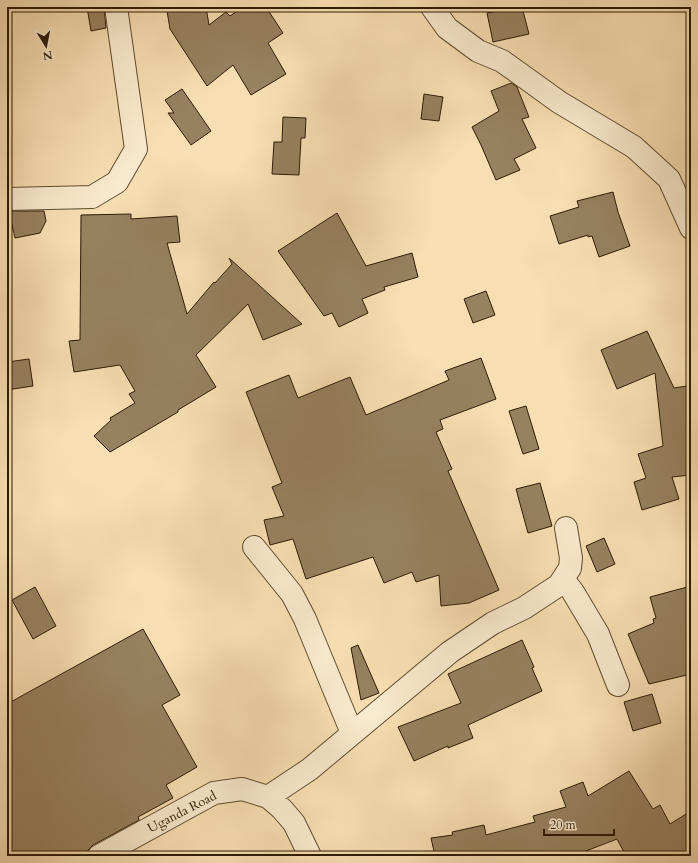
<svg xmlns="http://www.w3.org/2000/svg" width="698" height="863" viewBox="0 0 698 863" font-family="Cardo,serif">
	<rect width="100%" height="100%" fill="#f8dfb3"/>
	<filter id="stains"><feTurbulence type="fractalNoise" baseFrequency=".005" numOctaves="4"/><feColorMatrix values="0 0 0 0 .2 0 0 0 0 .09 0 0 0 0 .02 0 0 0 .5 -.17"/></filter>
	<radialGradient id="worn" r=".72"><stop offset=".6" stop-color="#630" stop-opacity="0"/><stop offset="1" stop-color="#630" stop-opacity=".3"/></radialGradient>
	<path fill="#97815f" stroke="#2e1b05" d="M87,7H104L106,28L91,31Z
		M190,7H206L209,25L226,12L230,16L243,7H266L283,33L268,43L286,74L251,95L233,65L207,86L170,29L167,11Z
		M517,7H522L529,34L493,42L487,13Z
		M511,83L517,87L529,117L522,119L536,148L514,159L520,170L496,180L481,145L472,127L499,111L491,91Z
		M182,89L211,131L191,145L168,113H174L165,100Z
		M424,94L443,97L439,121L421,119Z
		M283,117L306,118L305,138H301L299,175L272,174L274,142H282Z
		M613,192L618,212L630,246L599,257L592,236L588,237V235L559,244L550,216L579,207L577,201Z
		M9,211H44L46,221L40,233L15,238Z
		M337,213L366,266L412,253L418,277L384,287L385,290L362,299L368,313L339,327L332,313L324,316L278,251Z
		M131,214V219L177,216L180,242L167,243L187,314L214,282L215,283L232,264L229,258L302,324L263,340L248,304L196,355L216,387L178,410V412L110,452L94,436L111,420L110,418L135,403L129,394L135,391L120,365L74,372L69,341L80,340L81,215Z
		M486,291L495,315L473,323L464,299Z
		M647,331L674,388L687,386L689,401L691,400V475L672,477L679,499L642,510L634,482L646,478L638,454L663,446L655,373L617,389L601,350Z
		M481,358L496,399L440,420L443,429L436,432L452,469L448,471L499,590L469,603L441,606L439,575L416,582L412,572L384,583L373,557L306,579L293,539L270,545L264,520L284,516L272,487L282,483L246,392L289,375L298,398L350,377L366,415L449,380L445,371Z
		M29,359L33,386L7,390V362Z
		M526,406L539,449L523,454L509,411Z
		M540,483L552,526L528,533L516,489Z
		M604,538L615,564L597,572L586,546Z
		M691,586V674L649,684L628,634L654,623L653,619L656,618L650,597Z
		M35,587L56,626L33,639L12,600Z
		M143,629L180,695L162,705L197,767L166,785L173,798L138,817L139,820L93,845L88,850L87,856H7V704Z
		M522,640L534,667L532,668L542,691L468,725L473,738L448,748V746L414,761L398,727L461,703L448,674Z
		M358,645L379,693L361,700L351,648Z
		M652,694L661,723L633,731L624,702Z
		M629,771L653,809L660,805L670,824L691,811V856H626L617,839L573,856H435L431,838L453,835L452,832L484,825L486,835L535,822L533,816L566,807L560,791L583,782L588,796Z"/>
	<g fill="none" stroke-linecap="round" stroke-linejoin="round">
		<defs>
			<path id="minor" d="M432,7L447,28L478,51L502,61L559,102L634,147L669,179L691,228
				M7,199L92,197L117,182L136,149L116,7
				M254,547L292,594L305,619L352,733
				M563,579L573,592L598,634L618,685
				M268,797L310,769L450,652L493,623L524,608L559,585L570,568L571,558L566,528
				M99,856L214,793L242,789L268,797L282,809L294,823L310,856"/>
		</defs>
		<use href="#minor" stroke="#604c30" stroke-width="24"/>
		<use href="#minor" stroke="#faeace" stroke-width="22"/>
	</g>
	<g text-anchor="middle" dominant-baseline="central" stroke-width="3" stroke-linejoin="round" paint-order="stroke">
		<g font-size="13" fill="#2e1b05" stroke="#faeace">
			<text transform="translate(182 812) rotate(-27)">Uganda Road</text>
		</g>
	</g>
	<rect width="698" height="863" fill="none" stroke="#f8dfb3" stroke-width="24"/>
	<rect x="8" y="8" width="682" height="847" fill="none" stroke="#2e1b05" stroke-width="2"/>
	<rect x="12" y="12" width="674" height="839" fill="none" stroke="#2e1b05"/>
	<g transform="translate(46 46) rotate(170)" stroke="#faeace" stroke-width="3" paint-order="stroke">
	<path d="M0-3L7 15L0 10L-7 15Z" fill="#2e1b05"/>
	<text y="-6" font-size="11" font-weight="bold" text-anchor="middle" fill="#2e1b05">N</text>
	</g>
	<path d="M544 829v6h70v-6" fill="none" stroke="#2e1b05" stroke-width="2"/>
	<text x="550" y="829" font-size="12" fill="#2e1b05" stroke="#faeace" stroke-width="3" paint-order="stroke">20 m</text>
	<rect width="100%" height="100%" filter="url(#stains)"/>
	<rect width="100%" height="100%" fill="url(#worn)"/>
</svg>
